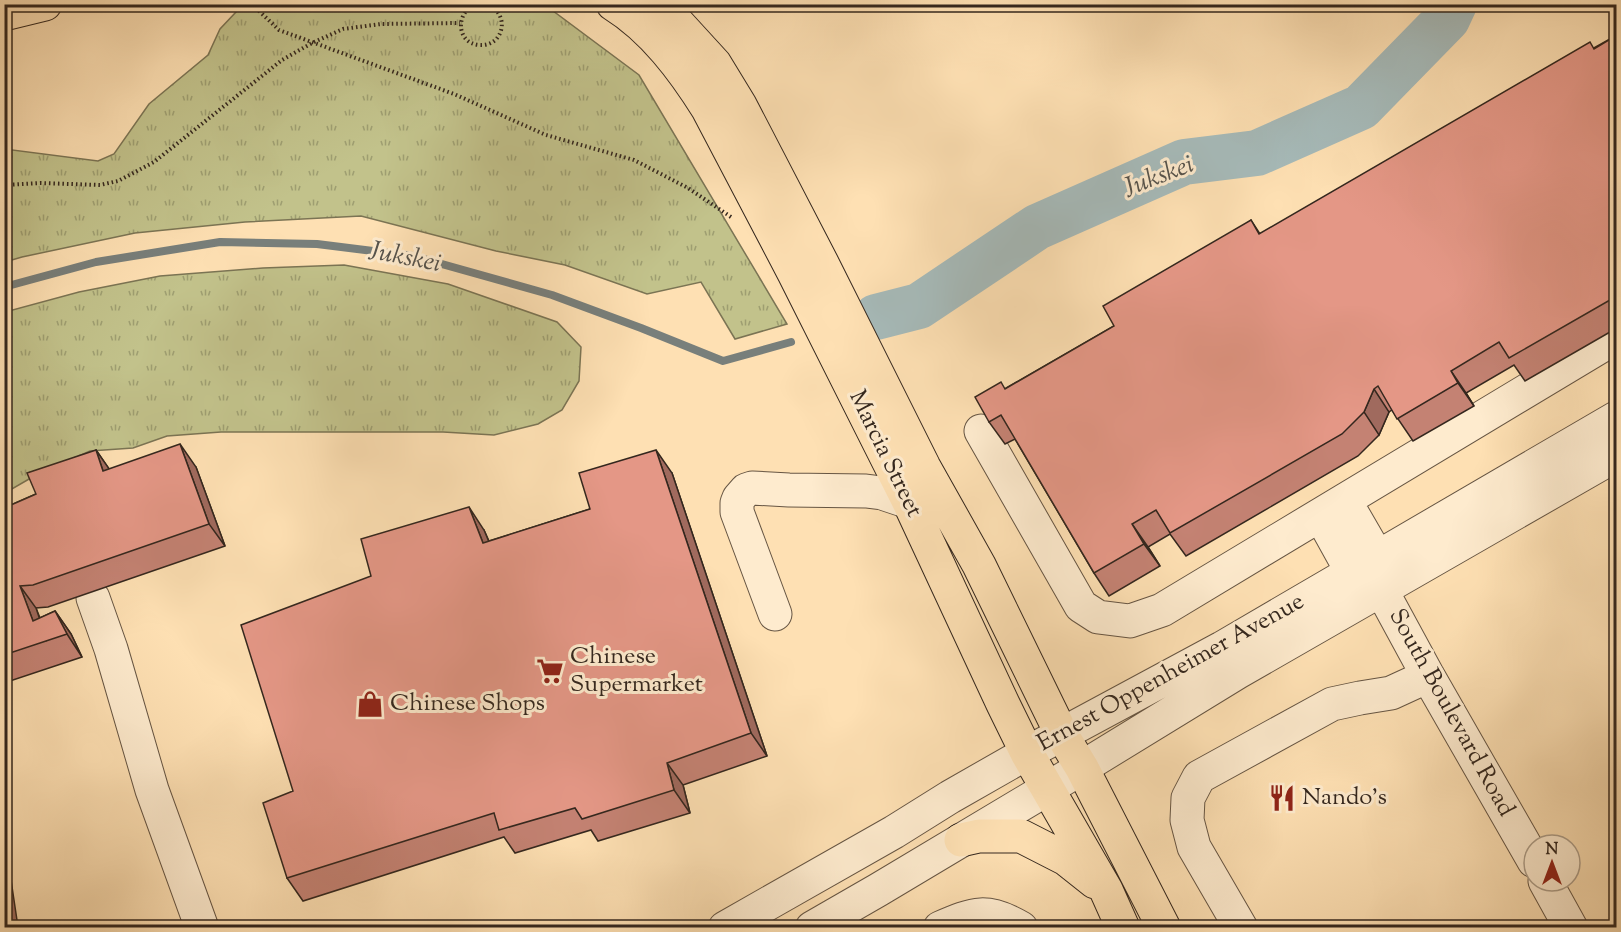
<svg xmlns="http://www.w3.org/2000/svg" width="1621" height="932" viewBox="0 0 1621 932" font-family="'Sorts Mill Goudy',serif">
	<defs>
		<pattern id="grass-tufts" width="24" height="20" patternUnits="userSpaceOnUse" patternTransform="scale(1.5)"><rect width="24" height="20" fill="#c2c28b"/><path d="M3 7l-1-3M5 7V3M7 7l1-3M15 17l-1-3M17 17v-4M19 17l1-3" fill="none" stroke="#9e9e71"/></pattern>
	</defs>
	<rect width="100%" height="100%" fill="#fee0b3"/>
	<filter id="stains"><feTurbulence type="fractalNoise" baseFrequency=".00333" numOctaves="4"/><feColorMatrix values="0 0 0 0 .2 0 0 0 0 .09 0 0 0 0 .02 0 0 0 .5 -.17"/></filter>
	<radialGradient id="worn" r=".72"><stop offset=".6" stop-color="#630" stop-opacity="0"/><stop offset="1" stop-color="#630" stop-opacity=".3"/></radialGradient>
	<path fill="url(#grass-tufts)" stroke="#7b7454" stroke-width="1.5" d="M254,5H545L639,75L787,324L735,339L701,282L647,294L565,265L496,251L361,216L245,222L135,233L22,257L5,262V149L98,161L114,154L149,104L208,55L220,29L237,11Z
		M344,265L448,284L557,322L581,347L579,381L562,410L538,424L494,435L443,432H221L167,436L133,448L90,451L36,475L5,493V312L79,292L160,276L263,268Z"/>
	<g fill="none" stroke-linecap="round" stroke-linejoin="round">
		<path stroke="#787f7b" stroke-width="8" d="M4,287L96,262L220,242L317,244L413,256L552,295L641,328L723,361L791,342"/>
		<path stroke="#a6bab9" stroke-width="46" d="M876,317L919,306L1037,227L1184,162L1257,153L1361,107L1447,19L1454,4"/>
		<defs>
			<path id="minor" d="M981,431L1081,606L1098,617L1130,621L1162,610L1616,337
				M1345,501L1378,558
				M1321,516L1352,572
				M1371,571L1428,676L1534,861
				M93,598L111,649L152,790L202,928
				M775,614L737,512V503L739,498L746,490L752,488L789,490L866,491L882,493L909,502
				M1545,881L1571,928
				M725,928L894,832L950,797L1027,753L1222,648L1616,418
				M812,928L878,890L1047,789L1238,672L1616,455
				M940,928C975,913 987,908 1021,928
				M1241,928L1194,847L1187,820L1188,798L1199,777L1332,704L1360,698L1391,693L1428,676"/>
			<path id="major" d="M613,4C653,29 683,69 708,109L794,273L909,502L1003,704L1027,753L1106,890L1123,928
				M657,4L672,17L715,64L740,105L822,263L924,467L979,565L1062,735L1082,768L1164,928
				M4,14L45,4
				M961,840L979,836H1021L1066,859L1095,882"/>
		</defs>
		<use href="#minor" stroke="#665543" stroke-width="35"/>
		<use href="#major" stroke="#34271e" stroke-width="35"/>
		<path stroke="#34271e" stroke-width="4" stroke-dasharray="1.5 3" stroke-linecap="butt" d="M253,4L258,10L279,30L454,94L546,135L634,160L688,188L731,217
			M476,4C455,12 456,43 479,45C504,47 511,14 487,4
			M4,185L40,183L100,185L118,181L154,162L282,60L312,43L343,29L381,24L460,23"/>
		<use href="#minor" stroke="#feebce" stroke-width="33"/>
		<use href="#major" stroke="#fee0b3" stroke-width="33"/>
	</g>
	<path fill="#c48273" stroke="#34271e" stroke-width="1.5" d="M1617,35V328L1525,381L1514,365L1466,393L1474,406L1413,441L1392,410L1389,412L1379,435L1358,456L1186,556L1170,534L1148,547L1160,566L1109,596L1094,573L1015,439L1005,444L989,422L1006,388L1114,326L1251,220L1260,234Z
		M96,450L109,469L196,467L225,546L48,607L36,608L40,618L55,611L71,634L82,657L4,683V508L36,494Z
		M672,473L767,756L683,785L690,813L598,841L591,830L515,853L504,837L303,901L287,878L293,791L371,576L484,530L489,541L590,509Z"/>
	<path fill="#a06a5e" stroke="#34271e" stroke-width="1.5" d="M1451,371L1466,393L1474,406L1458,383Z
		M1374,389L1389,412L1379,435L1364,412Z
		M180,444L196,467L225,546L209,524Z
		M96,450L112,473L103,471Z
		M656,450L672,473L767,756L751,733Z
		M469,507L484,530L499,566L483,543Z
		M1132,524L1148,547L1160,566L1144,544Z
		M20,586L36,608L47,641L33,621Z
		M55,611L71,634L82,657L67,634Z
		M667,763L683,785L690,813L674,790Z
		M4,833L18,927H6L4,919Z"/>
	<path fill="#e49786" stroke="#34271e" stroke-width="1.5" d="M1617,35V296L1509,358L1499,342L1451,371L1458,383L1397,419L1378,386L1374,389L1364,412L1342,434L1170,533L1156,510L1132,524L1144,544L1094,573L1001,415L989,422L975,397L1001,382L1005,389L1114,326L1103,306L1251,220L1259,234L1590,42L1594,49Z
		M180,444L209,524L33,585L20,586L33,621L55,611L67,634L4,655V508L36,494L27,473L96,450L103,471Z
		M656,450L751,733L667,763L674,790L582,819L575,808L499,830L494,813L287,878L263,803L293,791L241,625L371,576L361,539L469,507L483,543L590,509L579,473Z"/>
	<defs>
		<symbol id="supermarket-bare" viewBox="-9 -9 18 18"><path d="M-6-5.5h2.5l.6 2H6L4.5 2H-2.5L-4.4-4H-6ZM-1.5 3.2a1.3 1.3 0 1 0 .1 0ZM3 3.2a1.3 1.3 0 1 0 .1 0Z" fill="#8f2418" stroke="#feebce" stroke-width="2.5" paint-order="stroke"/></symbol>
		<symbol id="shop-bare" viewBox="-9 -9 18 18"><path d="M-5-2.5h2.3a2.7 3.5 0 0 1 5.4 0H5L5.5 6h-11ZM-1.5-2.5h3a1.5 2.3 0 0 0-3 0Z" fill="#8f2418" stroke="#feebce" stroke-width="2.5" paint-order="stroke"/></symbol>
		<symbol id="restaurant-bare" viewBox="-9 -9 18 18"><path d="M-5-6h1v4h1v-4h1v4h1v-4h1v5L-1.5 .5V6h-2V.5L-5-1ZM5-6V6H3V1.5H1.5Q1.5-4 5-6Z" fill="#8f2418" stroke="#feebce" stroke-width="2.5" paint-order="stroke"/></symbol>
	</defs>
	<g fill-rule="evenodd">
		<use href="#supermarket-bare" x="531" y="652" width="38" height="38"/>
		<use href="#shop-bare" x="351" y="685" width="38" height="38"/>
		<use href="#restaurant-bare" x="1263" y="779" width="38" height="38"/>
	</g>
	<g text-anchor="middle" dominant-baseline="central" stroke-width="6" stroke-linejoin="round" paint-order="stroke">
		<g font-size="24" fill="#34271e" stroke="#feebce">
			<text transform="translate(885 454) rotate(64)">Marcia Street</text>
			<text transform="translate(1171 673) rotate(-29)">Ernest Oppenheimer Avenue</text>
			<text transform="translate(1451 713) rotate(61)">South Boulevard Road</text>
		</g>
		<g font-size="24" fill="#34271e" stroke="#feebce" text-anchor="start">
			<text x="570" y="657">Chinese<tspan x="570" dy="28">Supermarket</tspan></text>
			<text x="390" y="704">Chinese Shops</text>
			<text x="1302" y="798">Nando's</text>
		</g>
		<g font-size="26" font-style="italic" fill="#56534c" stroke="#feebce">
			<text transform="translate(1159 177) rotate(-21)">Jukskei</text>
			<text transform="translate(405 258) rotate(11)">Jukskei</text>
		</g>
	</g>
	<rect width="1621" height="932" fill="none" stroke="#fee0b3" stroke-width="24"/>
	<rect x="6" y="6" width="1609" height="920" fill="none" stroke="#34271e" stroke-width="3"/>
	<rect x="12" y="12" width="1597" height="908" fill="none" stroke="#34271e" stroke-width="1.5"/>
	<g transform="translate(1552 863)"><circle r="28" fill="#feebce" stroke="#ad9d88" stroke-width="1.5"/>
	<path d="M0-4.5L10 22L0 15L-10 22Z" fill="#8f2418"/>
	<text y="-9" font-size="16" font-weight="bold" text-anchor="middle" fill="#34271e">N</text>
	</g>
	<rect width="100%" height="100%" filter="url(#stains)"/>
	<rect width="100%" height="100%" fill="url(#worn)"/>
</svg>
